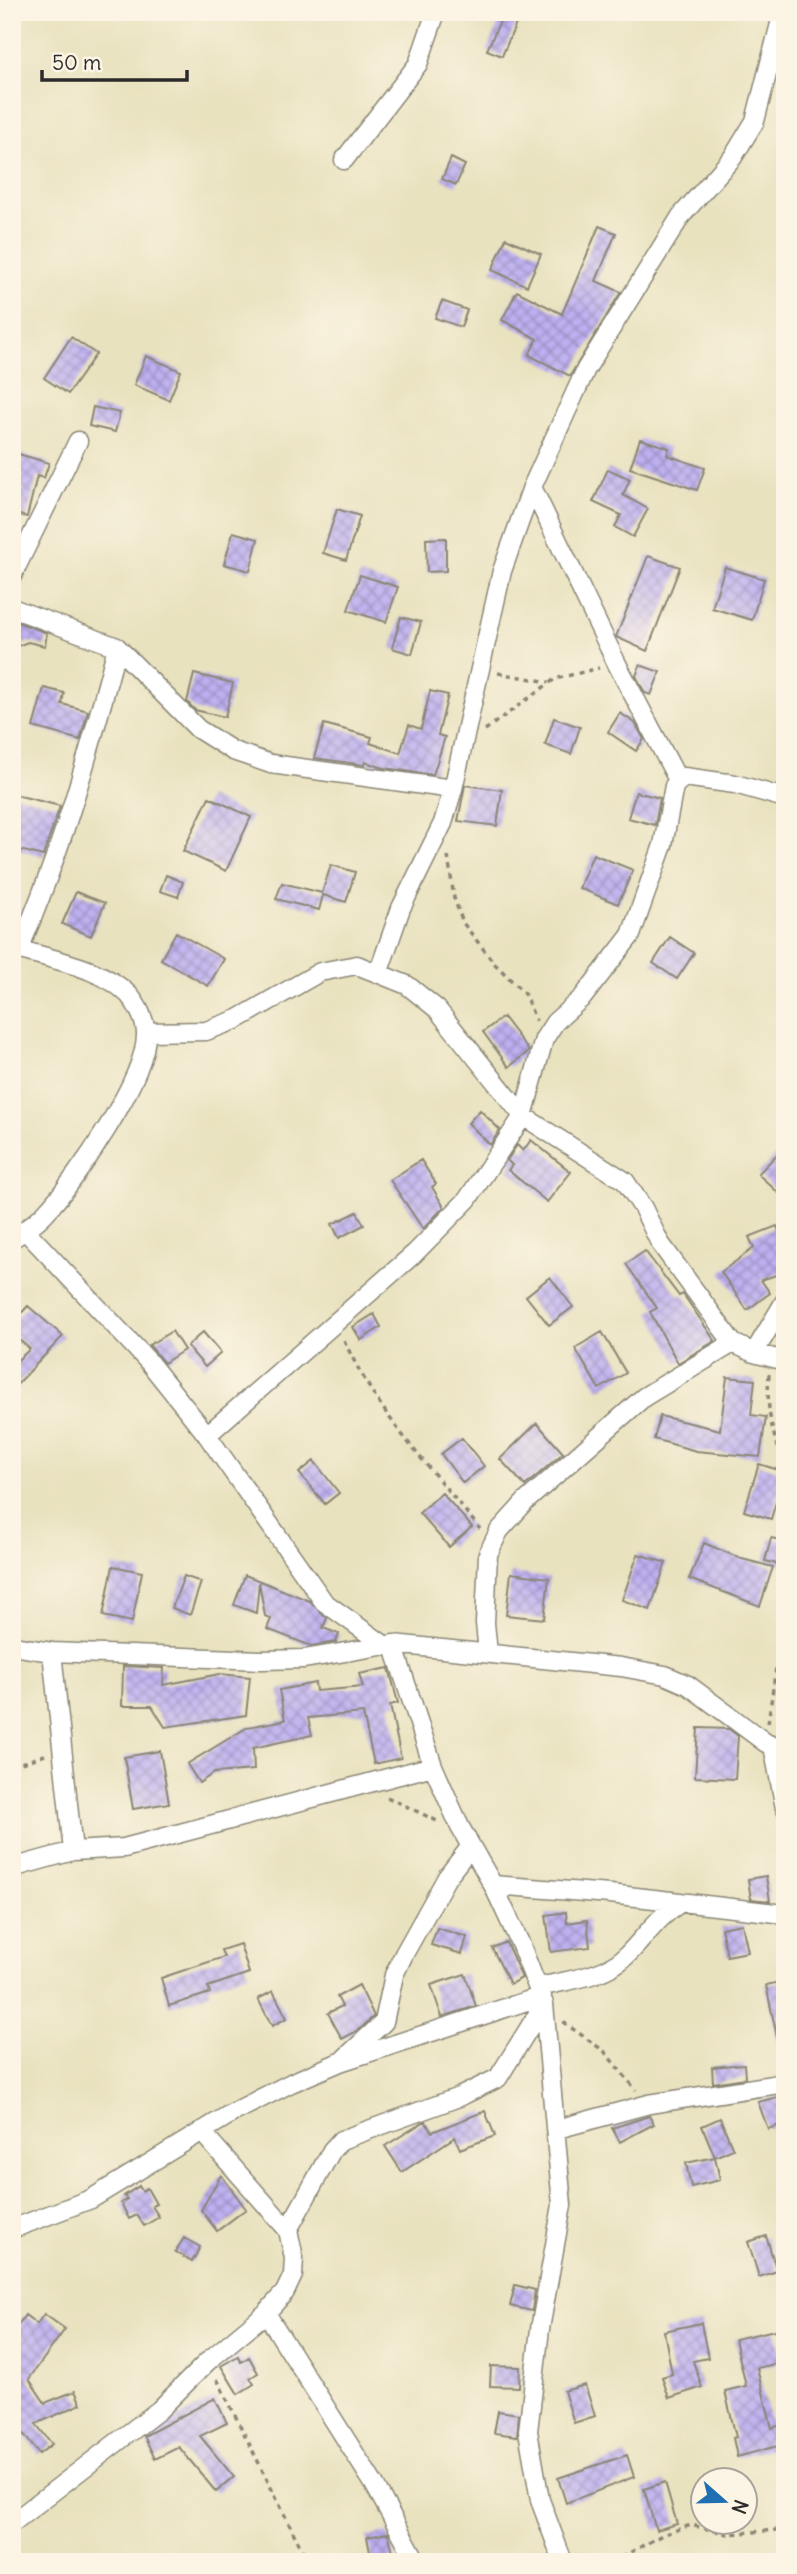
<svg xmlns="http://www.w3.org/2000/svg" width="797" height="2574" viewBox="0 0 797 2574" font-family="Delius,sans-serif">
	<defs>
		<pattern id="building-cross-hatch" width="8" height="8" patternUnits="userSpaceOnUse" patternTransform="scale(1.75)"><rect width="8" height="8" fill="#beb0f1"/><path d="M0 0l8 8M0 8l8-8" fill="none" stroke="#9b8fc3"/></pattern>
	</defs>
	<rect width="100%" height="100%" fill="#fcf5e5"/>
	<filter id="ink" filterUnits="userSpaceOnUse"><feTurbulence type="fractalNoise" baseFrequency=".0143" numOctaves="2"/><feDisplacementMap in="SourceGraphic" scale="14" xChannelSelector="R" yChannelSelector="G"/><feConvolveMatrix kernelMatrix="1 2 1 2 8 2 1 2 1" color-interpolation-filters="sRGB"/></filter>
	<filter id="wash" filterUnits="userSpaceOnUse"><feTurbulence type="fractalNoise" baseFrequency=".00686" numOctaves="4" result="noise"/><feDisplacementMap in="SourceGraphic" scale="28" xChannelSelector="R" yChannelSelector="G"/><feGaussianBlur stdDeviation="1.57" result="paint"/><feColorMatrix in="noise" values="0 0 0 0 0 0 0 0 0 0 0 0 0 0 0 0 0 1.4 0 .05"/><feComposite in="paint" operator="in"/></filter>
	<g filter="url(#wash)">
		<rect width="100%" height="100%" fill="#e9e2bf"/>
		<g id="blocks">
			<path fill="url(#building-cross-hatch)" d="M504,12H521L502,56L487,50Z
				M451,158L465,165L456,185L442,179Z
				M599,226L616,233L596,281L621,292L570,376L529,355L537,339L502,320L517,291L562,314Z
				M506,238L541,254L527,286L492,270Z
				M442,301L467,310L461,327L435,318Z
				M71,337L96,354L68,394L44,378Z
				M146,356L181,371L169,400L134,385Z
				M93,407L120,413L115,432L89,426Z
				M640,439L669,448L667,455L705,468L697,490L630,468Z
				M12,452L49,463L44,478L37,476L27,517L12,513Z
				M608,469L630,479L623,495L648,509L633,537L615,527L621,515L593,502Z
				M337,509L360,516L346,560L323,553Z
				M233,532L258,539L250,571L224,564Z
				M446,538V571L427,572L426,539Z
				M648,556L680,567L647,651L616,637Z
				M725,567L764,579L752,620L712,608Z
				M360,575L398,587L386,622L348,610Z
				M401,617L421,622L412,654L392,648Z
				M12,620L47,633L45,646L28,642L12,648Z
				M640,665L660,672L651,695L645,693L636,676Z
				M194,674L233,683L225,717L195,710L187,702Z
				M44,688L64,693L62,704L88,711L80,740L33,727Z
				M430,691L448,695L438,735L445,737L433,775L384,768L365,762L364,765L314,758L324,724L372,737L370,743L400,753L409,725L421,729Z
				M620,713L635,723L644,739L636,751L608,732Z
				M554,718L580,727L571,754L545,745Z
				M465,785L502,790L497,826L458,821Z
				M636,792L660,798L655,825L628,818Z
				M12,794L60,806L43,856L12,848Z
				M209,797L251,817L226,871L183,851Z
				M593,854L633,870L618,904L579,888Z
				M331,865L355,872L346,902L323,895L319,910L276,899L282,883L322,893Z
				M166,875L183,882L178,897L160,891Z
				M76,892L105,903L91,936L62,924Z
				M176,932L224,959L208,986L161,959Z
				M670,937L694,953L677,979L653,963Z
				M503,1017L529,1051L509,1067L483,1032Z
				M480,1110L500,1130L490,1145L468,1123Z
				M531,1140L571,1172L547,1202L508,1170L512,1165L507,1160L517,1145L523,1151Z
				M785,1146V1199L758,1174Z
				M421,1160L436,1184L432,1187L444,1207L423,1229L390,1180Z
				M357,1212L364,1225L339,1238L332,1224Z
				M777,1226L785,1246V1272L761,1280L770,1293L747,1310L721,1272L754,1248L749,1237Z
				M645,1251L679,1296L683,1294L715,1341L678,1363L650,1312L657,1308L626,1264Z
				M550,1277L573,1307L549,1325L526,1296Z
				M28,1306L63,1336L12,1390V1365L30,1349L12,1334V1323Z
				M374,1314L381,1327L361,1340L353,1327Z
				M172,1331L184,1350L164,1363L149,1345Z
				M203,1332L221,1353L205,1367L187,1346Z
				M602,1332L626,1373L599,1389L575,1348Z
				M727,1377L755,1380L751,1415L766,1417L760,1457L696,1451L654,1439L660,1416L720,1430Z
				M537,1423L563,1453L525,1486L500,1459Z
				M462,1438L484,1466L463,1483L441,1454Z
				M314,1461L339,1493L325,1504L299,1473Z
				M759,1464L785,1472L771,1519L744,1511Z
				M442,1493L472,1527L449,1547L419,1513Z
				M771,1538L785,1541V1566L765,1561Z
				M704,1543L742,1559L773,1567L760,1606L689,1579Z
				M638,1554L666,1563L650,1610L622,1600Z
				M113,1566L142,1572L132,1622L103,1616Z
				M511,1573L549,1578L544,1619L506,1615Z
				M245,1575L310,1601L327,1618L323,1628L339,1634L336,1642L311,1646L267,1629L271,1619L265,1616L259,1582L256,1613L234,1605Z
				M184,1576L201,1582L190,1615L172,1608Z
				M123,1666L164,1668L163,1685L220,1674L250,1677L246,1715L165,1727L152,1706H122Z
				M389,1668L398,1703L390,1705L401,1758L374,1764L363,1713L308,1718L312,1735L253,1748L254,1770L214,1773L199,1783L187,1764L248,1727L285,1720L279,1690L315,1683L316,1691L363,1687L359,1674Z
				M698,1728L729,1729L738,1736L735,1779L695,1777Z
				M160,1751L169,1803L133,1809L124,1757Z
				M766,1876L770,1901L751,1899L748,1879Z
				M566,1912L567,1923L587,1920L590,1947L551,1952L546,1915Z
				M742,1924L748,1952L727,1956L721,1928Z
				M437,1928L467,1937L462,1954L431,1945Z
				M506,1942L522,1978L510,1984L492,1948Z
				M240,1944L249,1973L208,1987L210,1993L169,2006L161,1978L224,1957L221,1950Z
				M465,1974L476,2006L442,2017L431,1985Z
				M785,1981V2042H778L766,1985Z
				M359,1985L374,2016L359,2030L342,2039L328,2013L342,2006L337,1997Z
				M273,1991L287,2018L272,2026L258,1999Z
				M744,2064L745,2078L713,2083L712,2067Z
				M785,2095V2123L768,2129L758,2102Z
				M485,2111L495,2136L460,2149L455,2137L402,2172L385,2146L425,2121L432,2132Z
				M649,2116L654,2124L620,2142L612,2128Z
				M720,2118L733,2149L715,2157L702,2126Z
				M715,2157L720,2180L691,2187L686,2163Z
				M221,2175L246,2209L217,2231L201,2210Z
				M139,2186L142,2191L147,2188L156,2204L152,2206L159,2217L144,2226L137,2215L129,2219L121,2203L127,2199L124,2196Z
				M766,2236L777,2271L759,2277L748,2242Z
				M184,2238L200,2247L192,2262L175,2252Z
				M515,2285L535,2290L532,2311L510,2306Z
				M44,2314L65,2329L29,2379L45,2403L75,2391L81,2404L36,2424L52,2444L39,2454L12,2419V2334L25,2315L37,2324Z
				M701,2323L708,2358L693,2361L702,2387L669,2398L662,2377L672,2374L664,2331Z
				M775,2330L783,2362L757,2368L772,2428L782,2425L785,2444L737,2457L733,2438L736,2437L725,2391L746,2386L735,2339Z
				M238,2356L241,2362L249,2357L258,2373L250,2378L254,2384L238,2394L221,2366Z
				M491,2366L520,2367L519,2387L490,2386Z
				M585,2385L595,2416L574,2423L564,2391Z
				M215,2398L227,2423L200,2436L234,2477L216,2492L179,2447L155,2459L144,2436Z
				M498,2411L519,2414L517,2436L494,2433Z
				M627,2455L634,2477L566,2503L558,2478Z
				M665,2482L677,2524L656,2530L644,2489Z
				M388,2533L395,2559L372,2562L367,2537Z"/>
		</g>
	</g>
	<g filter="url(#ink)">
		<use href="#blocks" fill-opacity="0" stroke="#8a8675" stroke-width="2"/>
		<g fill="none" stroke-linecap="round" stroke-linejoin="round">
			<defs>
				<path id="minor" d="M344,160L418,64L436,12
					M532,487L617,664L678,780
					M12,576L78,441
					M12,608L117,647L198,729L233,751L271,764L453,789
					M12,947C49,960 101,966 129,995C137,1004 146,1021 146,1034C147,1077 76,1180 46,1212C36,1223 24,1231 12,1239
					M19,949C62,851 90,750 117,647
					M379,971L401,908L443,823L453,789L502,571L532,487L586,369L681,216L733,157L755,121L783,12
					M147,1032L206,1031L238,1019L320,972L357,965L407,985L437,1009L523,1116L625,1181L643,1208L660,1243L733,1343L754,1353L785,1361
					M25,1230L148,1361L207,1435L324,1602L384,1645
					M754,1353L785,1301
					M207,1435L415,1253L467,1200L523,1116L544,1039L555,1022L583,997L631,935L663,845L674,786L684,777L735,784L785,798
					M393,1644L433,1766L460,1827L493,1885L520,1943L544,2004L562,2205L540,2329L528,2431L540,2500L563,2562
					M12,1646L52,1652L262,1660L304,1659L393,1644L621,1667L665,1675L688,1685L766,1743L785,1751
					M52,1652L73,1851
					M488,1653L485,1623L488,1554L499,1531L526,1501L644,1397L733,1343
					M773,1746L785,1808
					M12,1868L73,1851L124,1848L433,1766
					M493,1885L610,1894L785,1914
					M539,1987C568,1980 604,1977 626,1956C645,1938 657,1917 680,1903
					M345,2058L384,2022L394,1975L404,1954L447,1877L471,1846
					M557,2129L649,2104L785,2083
					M12,2229L91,2199L232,2113L291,2083L340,2062L542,1996
					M288,2230L332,2150L341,2140L459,2097L498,2078L544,2004
					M266,2313L374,2484L417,2562
					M12,2523L159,2410L208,2361L266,2313L285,2292L293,2275L294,2258L288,2230L201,2131"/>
			</defs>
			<use href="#minor" stroke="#8a8675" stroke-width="21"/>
			<path stroke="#8a8675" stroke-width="3.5" stroke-dasharray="5 5" stroke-linecap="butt" d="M498,673L549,682
				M485,730L555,679L599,668
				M448,856L454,898L463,923L495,964L524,993L536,1021
				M344,1340C378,1415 429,1466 480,1529
				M769,1374C766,1408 771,1433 785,1464
				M768,1723L785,1606
				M12,1766L45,1755
				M387,1797L437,1821
				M563,2022L604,2051L636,2090
				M217,2379L308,2562
				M613,2562L662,2535L691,2525L728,2534L776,2530L785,2526"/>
			<use href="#minor" stroke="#fff" stroke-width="18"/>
		</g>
	</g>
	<rect width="797" height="2574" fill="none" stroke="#fcf5e5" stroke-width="42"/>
	<g transform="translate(724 2501) rotate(110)"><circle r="33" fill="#fcf5e5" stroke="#a8a49b" stroke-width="2"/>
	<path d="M0-5L12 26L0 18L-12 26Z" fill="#1f6fb2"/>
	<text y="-10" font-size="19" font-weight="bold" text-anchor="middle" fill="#2b2b2b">N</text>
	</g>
	<path d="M42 70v10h145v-10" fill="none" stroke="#2b2b2b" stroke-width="3.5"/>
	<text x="52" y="70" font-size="21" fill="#2b2b2b" stroke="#fcf5e5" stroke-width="5" paint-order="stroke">50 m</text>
</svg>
